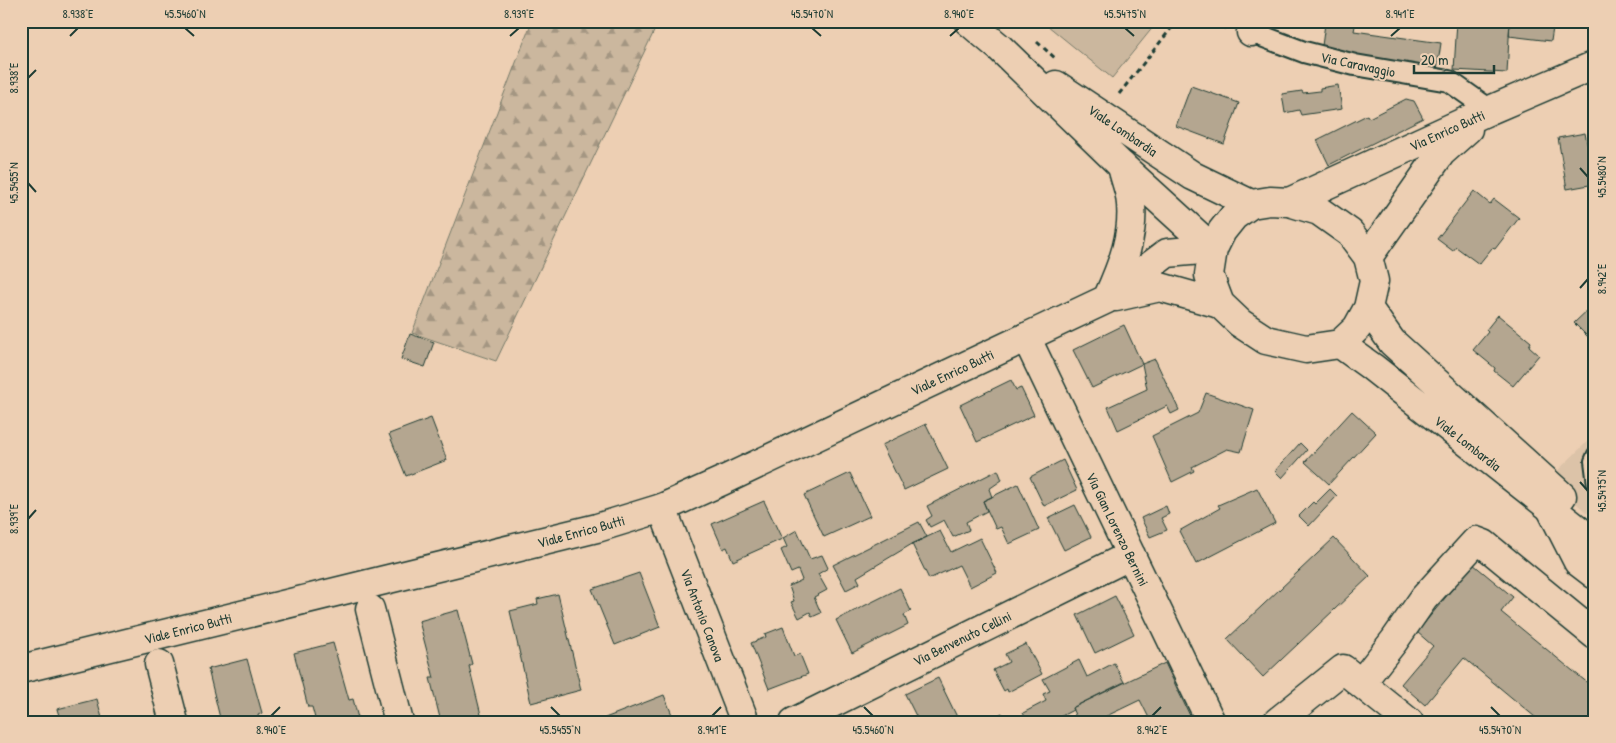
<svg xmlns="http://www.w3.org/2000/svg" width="1616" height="743" viewBox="0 0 1616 743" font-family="'Patrick Hand',sans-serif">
	<defs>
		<pattern id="forest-firs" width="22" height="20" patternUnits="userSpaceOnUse" patternTransform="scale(1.25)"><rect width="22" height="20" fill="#cbb79e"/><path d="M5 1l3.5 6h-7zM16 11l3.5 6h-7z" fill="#a49682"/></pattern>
	</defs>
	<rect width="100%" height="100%" fill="#edcfb3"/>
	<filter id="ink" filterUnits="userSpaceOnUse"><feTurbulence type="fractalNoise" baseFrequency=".02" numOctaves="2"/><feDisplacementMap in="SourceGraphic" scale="10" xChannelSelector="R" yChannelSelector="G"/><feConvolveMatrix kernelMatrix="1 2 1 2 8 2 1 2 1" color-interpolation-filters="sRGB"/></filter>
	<g filter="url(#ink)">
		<path fill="#dcc3a8" d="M1595,434V520L1549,479Z"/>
		<path fill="url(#forest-firs)" stroke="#757a69" d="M532,21H659L496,361L412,333Z"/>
		<path fill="#cbb79e" stroke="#757a69" d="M1042,21H1158L1112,78Z"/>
		<path fill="#b4a690" stroke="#1f3d34" d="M1328,21H1356L1354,31L1441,43L1437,70L1321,53L1325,24H1328Z
			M1457,21H1510L1507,73L1454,70Z
			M1510,21H1554L1551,41L1509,36Z
			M1338,85L1342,109L1301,115L1299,110L1285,113L1282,94L1302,91L1303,93L1320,91V88Z
			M1191,86L1239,103L1224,144L1176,126Z
			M1406,99L1414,101L1423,118L1329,165L1317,140L1367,115L1369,118Z
			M1585,133L1589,153L1595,152V184L1567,189L1558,138Z
			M1474,191L1490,204L1494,199L1519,218L1495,249L1492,248L1479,264L1456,247L1453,251L1437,239Z
			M1595,303V344L1574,323Z
			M1498,315L1531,342L1529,346L1539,355L1513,386L1494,371L1495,368L1473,350L1488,332L1486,330Z
			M1124,325L1142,364L1092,388L1073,350Z
			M410,334L434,342L425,367L401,359Z
			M1155,359L1179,410L1171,414L1167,406L1118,430L1108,407L1147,389L1142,364Z
			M1011,380L1016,390L1021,388L1034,415L977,442L960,405Z
			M1206,393L1254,410L1241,452L1227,449L1192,467L1194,471L1172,482L1152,436L1198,413Z
			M1352,411L1376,433L1329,484L1305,462Z
			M431,418L447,460L406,476L389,434Z
			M926,424L948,469L904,490L882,445Z
			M1300,443L1307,450L1282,478L1275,471Z
			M1063,460L1077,490L1044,506L1030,477Z
			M998,470L1002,480L989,489L992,497L983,501L987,511L966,522L969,530L953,537L944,520L930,527L926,520L932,516L927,506Z
			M850,473L870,516L824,537L804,495Z
			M1018,484L1039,530L1009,544L1001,527L996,529L983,501Z
			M1257,488L1275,523L1196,564L1179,531L1220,508L1218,505Z
			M1330,489L1337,496L1309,526L1299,516L1313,502L1315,504Z
			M764,501L782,539L733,561L727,547L723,549L712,524Z
			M1075,505L1091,537L1064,550L1048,518Z
			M1166,506L1169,514L1161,518L1167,530L1150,537L1141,518Z
			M919,522L927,537L912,544L857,577L860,583L846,590L833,565Z
			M797,530L810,559L822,555L828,568L818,574L827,590L814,597L821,613L812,617L810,612L799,618L791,602L794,601L789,586L802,580L798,570L791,573L781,550L787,547L783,538Z
			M940,531L951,552L980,538L997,573L970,587L959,565L929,579L912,544Z
			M1334,538L1370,576L1263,677L1227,639Z
			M1473,564L1513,597L1501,612L1595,689V722H1541L1464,658L1425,705L1401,684L1433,646L1417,632Z
			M639,573L660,627L615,645L592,589Z
			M900,588L911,611L904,615L908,625L852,653L836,620Z
			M558,594L581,690L531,703L510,611L538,604L537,599Z
			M1115,596L1134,634L1095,653L1077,615Z
			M458,610L472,664L469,666L482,719H486L487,722H441L430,678H434L419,621Z
			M783,627L794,656L800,654L808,674L769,689L751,643L766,637L765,634Z
			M333,643L349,700L353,699L359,722H316L312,707H308L294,653Z
			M1026,644L1042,674L1008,692L1007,689L1004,691L993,670L1009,662L1005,654Z
			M247,659L262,713L258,715L259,722H221L208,669Z
			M1079,660L1087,677L1114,663L1124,682L1072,708L1073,710L1050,722H1028L1023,713L1046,701L1043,694L1050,691L1043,679Z
			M1165,663L1193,722H1151L1140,700L1094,722H1078L1072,708Z
			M938,678L958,719L952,722H919L905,694Z
			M664,695L675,722H607L605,718Z
			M97,699L103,722H61L57,709Z
			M1002,713L1007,722H985Z"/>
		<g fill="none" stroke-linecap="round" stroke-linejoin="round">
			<defs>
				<path id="service" d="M1595,454L1592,461L1595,485"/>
				<path id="pedestrian" d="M1251,32L1304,52L1355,65L1449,81L1490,110"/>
				<path id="minor" d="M1251,32L1252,21
					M1026,337L1211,722
					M1550,507L1578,562L1595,575
					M662,508L745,722
					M370,609L399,722
					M159,664L174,722
					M1361,683L1394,641L1424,598L1476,541L1484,544L1595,635
					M794,722L1131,555
					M1277,722L1343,669L1409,722"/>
				<path id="tertiary" d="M1289,202L1490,110L1595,65
					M1368,257L1441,153L1468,129
					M1108,297C1122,266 1136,232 1130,196C1128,186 1124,176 1122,166
					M1116,297L1160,287L1220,304
					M21,669L597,528L662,508L722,481L1107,299L1167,253L1213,249"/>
				<path id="secondary" d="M968,21L1000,48L1122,166L1213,249
					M1056,85L1193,176L1251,204
					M1270,201L1289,202L1319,211L1350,233L1368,257L1374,281L1368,308L1357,328L1340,344L1306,349L1266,340L1240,323L1220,304L1209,275L1213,249L1222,231L1234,216L1251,204Z
					M1368,308L1392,342L1562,496
					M1340,344L1372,367L1595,543"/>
			</defs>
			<use href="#service" stroke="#1f3d34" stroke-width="18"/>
			<use href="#pedestrian" stroke="#1f3d34" stroke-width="24"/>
			<use href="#minor" stroke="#1f3d34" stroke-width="31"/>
			<use href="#tertiary" stroke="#1f3d34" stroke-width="31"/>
			<use href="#secondary" stroke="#1f3d34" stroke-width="31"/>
			<path stroke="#1f3d34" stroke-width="3" stroke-dasharray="5 4" stroke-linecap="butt" d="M1187,21L1226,28
				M1037,42L1055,58
				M1119,94L1177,21"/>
			<use href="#service" stroke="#edcfb3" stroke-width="14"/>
			<use href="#pedestrian" stroke="#edcfb3" stroke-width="20"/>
			<use href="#minor" stroke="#edcfb3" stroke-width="28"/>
			<use href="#tertiary" stroke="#edcfb3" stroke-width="28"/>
			<use href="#secondary" stroke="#edcfb3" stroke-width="28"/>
		</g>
	</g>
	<path fill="none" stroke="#1f3d34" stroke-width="2" d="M185,28L194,36M812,28L821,36M1125,28L1134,36M70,36L78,28M510,36L519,28M950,36L959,28M1391,36L1400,28M28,78L36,70M1580,168L1588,177M28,183L36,192M1580,288L1588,279M1580,482L1588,491M28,519L36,510M551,707L560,716M864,707L873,716M1491,707L1500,716M271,716L280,707M712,716L721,707M1152,716L1161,707"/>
	<g text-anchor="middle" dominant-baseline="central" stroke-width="4" stroke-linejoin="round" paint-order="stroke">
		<g font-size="14" fill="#1f3d34" stroke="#edcfb3">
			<text transform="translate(1358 64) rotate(12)">Via Caravaggio</text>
			<text transform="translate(1123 130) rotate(34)">Viale Lombardia</text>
			<text transform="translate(1447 130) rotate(-24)">Via Enrico Butti</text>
			<text transform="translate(952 372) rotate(-25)">Viale Enrico Butti</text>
			<text transform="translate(1468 443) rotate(38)">Viale Lombardia</text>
			<text transform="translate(1118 529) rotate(64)">Via Gian Lorenzo Bernini</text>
			<text transform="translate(581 531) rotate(-15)">Viale Enrico Butti</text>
			<text transform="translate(703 615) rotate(69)">Via Antonio Canova</text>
			<text transform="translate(188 628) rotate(-14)">Viale Enrico Butti</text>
			<text transform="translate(962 638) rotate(-26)">Via Benvenuto Cellini</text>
		</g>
	</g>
	<rect width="1616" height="743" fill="none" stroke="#edcfb3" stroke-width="55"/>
	<path d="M1414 65v8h80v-8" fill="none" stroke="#1f3d34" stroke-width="2.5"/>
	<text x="1421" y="65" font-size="15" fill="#1f3d34" stroke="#edcfb3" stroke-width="4" paint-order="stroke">20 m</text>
	<rect x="28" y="28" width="1560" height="688" fill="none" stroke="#1f3d34" stroke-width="2"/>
	<g font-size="12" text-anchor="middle" fill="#1f3d34">
		<text x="78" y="18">8.938°E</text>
		<text x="185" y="18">45.5460°N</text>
		<text x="519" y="18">8.939°E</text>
		<text x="812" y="18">45.5470°N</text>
		<text x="959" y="18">8.940°E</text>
		<text x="1125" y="18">45.5475°N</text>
		<text x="1400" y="18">8.941°E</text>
		<text transform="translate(14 78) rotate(-90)" y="4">8.938°E</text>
		<text transform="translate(1602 177) rotate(-90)" y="4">45.5480°N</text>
		<text transform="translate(14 183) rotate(-90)" y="4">45.5455°N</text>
		<text transform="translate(1602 279) rotate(-90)" y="4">8.942°E</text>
		<text transform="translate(1602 491) rotate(-90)" y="4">45.5475°N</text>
		<text transform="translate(14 519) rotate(-90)" y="4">8.939°E</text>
		<text x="271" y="734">8.940°E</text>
		<text x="560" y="734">45.5455°N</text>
		<text x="712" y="734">8.941°E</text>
		<text x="873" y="734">45.5460°N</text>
		<text x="1152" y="734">8.942°E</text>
		<text x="1500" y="734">45.5470°N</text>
	</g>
</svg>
